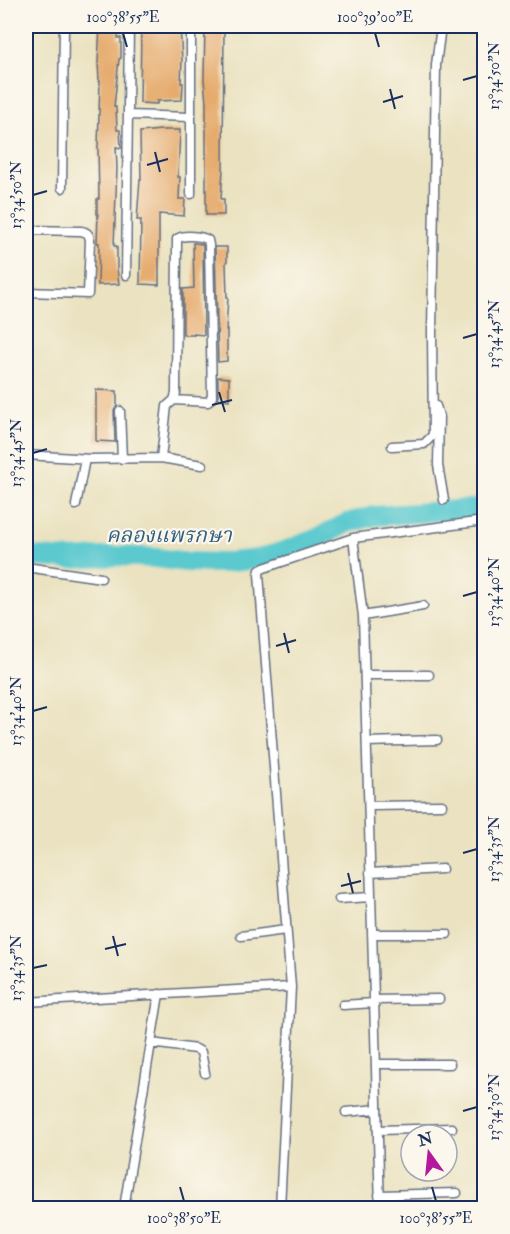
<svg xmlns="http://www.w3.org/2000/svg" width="510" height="1234" viewBox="0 0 510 1234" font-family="'IM FELL Double Pica','Noto Serif Thai',serif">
	<rect width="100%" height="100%" fill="#fbf7ec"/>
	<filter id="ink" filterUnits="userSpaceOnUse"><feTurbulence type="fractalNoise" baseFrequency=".0167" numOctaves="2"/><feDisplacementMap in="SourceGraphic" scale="12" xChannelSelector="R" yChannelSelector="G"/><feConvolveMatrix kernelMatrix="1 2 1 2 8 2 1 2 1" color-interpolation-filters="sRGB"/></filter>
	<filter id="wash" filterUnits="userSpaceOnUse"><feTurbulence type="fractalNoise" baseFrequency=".008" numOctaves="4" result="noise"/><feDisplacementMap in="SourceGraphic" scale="24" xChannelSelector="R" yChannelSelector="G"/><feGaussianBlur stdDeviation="1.35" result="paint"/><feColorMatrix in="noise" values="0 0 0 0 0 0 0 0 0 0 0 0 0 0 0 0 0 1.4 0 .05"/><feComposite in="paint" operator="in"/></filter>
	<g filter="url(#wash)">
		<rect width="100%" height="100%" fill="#eae2c0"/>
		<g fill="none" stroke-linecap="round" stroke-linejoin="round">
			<path stroke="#5bc9cf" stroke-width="20" d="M26,556L70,559L119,556L156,558L187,562L221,563L258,559L287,550L320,537L347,523L374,516L484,508"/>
		</g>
		<g id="blocks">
			<path fill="#e6ac6e" d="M100,26H118V38H121V58L119,59L114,107H116L117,130H120L121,148L116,147L117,168L114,246H117V268L119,284L98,285L99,243H97L98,214H97V199H99L98,147L100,81H99L98,62Z
				M141,26H180L182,60L181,83H183L182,100L157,101V104L140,103Z
				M205,26H224L223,169L221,199H224V215H206V103L204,79Z
				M161,130H180L178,177H180L179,199H185L184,216L159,214V285L140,284L141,220H137L140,179H141L140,132Z
				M193,243L202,244L203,246L204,335L194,334V335H183V289L194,288Z
				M215,247H227V262H226L227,297H228L226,330H227V361L218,362Z
				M218,377L229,378V400L218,399Z
				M96,390L117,391V406L114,411L115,442L96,441Z"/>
		</g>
	</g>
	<g filter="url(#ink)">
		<use href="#blocks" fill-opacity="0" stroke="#636e80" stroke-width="1.5"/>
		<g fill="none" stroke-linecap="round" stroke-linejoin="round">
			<defs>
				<path id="street" d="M191,26V194
					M128,115L190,117
					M62,188L64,26
					M26,230L81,231C87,232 89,234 90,240L88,294L26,292
					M126,275L129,26
					M436,406L439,416L438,465L444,500
					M120,411L122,459
					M392,446L424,444L433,435L432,333L436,65L441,26
					M26,455L91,459L161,458L167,406L174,400L176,393L177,239C183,234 202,236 208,240L209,245L212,397L208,402L174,400
					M161,458L202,465
					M76,505L85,459
					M353,538L363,616L380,1208
					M26,567L101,578
					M363,616L423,606
					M365,675H429
					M367,742L437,740
					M369,806L442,805
					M370,873L442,869
					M339,899L371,897
					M372,934H447
					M241,936L286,930
					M374,1000L439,999
					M26,1002L291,987
					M343,1005L374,1003
					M151,1043L196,1049L201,1052L205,1073
					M376,1064H450
					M346,1112L377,1109
					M378,1130L452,1128
					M379,1195L457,1193
					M124,1208L159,994
					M280,1208L291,987L259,574L260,570L264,568L353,538L484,521"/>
			</defs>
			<use href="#street" stroke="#636e80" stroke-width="11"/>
			<use href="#street" stroke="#fff" stroke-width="8"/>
		</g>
	</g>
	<path fill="none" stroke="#1b2f5e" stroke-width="2" d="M123,33L127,47M375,33L379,47M463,80L477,76M390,89L395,109M383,102L403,96M155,152L160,172M147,165L168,159M33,195L47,191M463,338L477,334M219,392L225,412M212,405L232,400M33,453L47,449M463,596L477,592M284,633L289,653M276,646L296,640M33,711L47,707M463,853L477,849M348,873L353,893M341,886L361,881M113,936L118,956M105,949L126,944M33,968L47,965M463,1111L477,1107M180,1187L184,1201M432,1187L436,1201"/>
	<g text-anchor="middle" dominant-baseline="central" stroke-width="4.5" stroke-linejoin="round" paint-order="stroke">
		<g font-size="21" font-style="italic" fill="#2e5d80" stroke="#fbf7ec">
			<text x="169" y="535">คลองแพรกษา</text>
		</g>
	</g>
	<rect width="510" height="1234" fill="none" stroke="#fbf7ec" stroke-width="66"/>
	<g transform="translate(429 1153) rotate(345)"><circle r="28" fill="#fbf7ec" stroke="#a1a7b3" stroke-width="1.5"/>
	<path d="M0-4.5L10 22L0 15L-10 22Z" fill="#b5179e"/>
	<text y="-9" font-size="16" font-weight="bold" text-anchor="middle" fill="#1b2f5e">N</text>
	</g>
	<rect x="33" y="33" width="444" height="1168" fill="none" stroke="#1b2f5e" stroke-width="2"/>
	<g font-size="15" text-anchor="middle" fill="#1b2f5e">
		<text x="123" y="22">100°38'55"E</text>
		<text x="375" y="22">100°39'00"E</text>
		<text transform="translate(494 76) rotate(-90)" y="5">13°34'50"N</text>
		<text transform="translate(16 195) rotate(-90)" y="5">13°34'50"N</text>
		<text transform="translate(494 334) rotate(-90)" y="5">13°34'45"N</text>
		<text transform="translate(16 453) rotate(-90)" y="5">13°34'45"N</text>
		<text transform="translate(494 592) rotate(-90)" y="5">13°34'40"N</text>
		<text transform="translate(16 711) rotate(-90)" y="5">13°34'40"N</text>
		<text transform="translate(494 849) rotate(-90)" y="5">13°34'35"N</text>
		<text transform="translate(16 968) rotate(-90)" y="5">13°34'35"N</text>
		<text transform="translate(494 1107) rotate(-90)" y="5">13°34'30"N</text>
		<text x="184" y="1223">100°38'50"E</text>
		<text x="436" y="1223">100°38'55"E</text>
	</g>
</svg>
